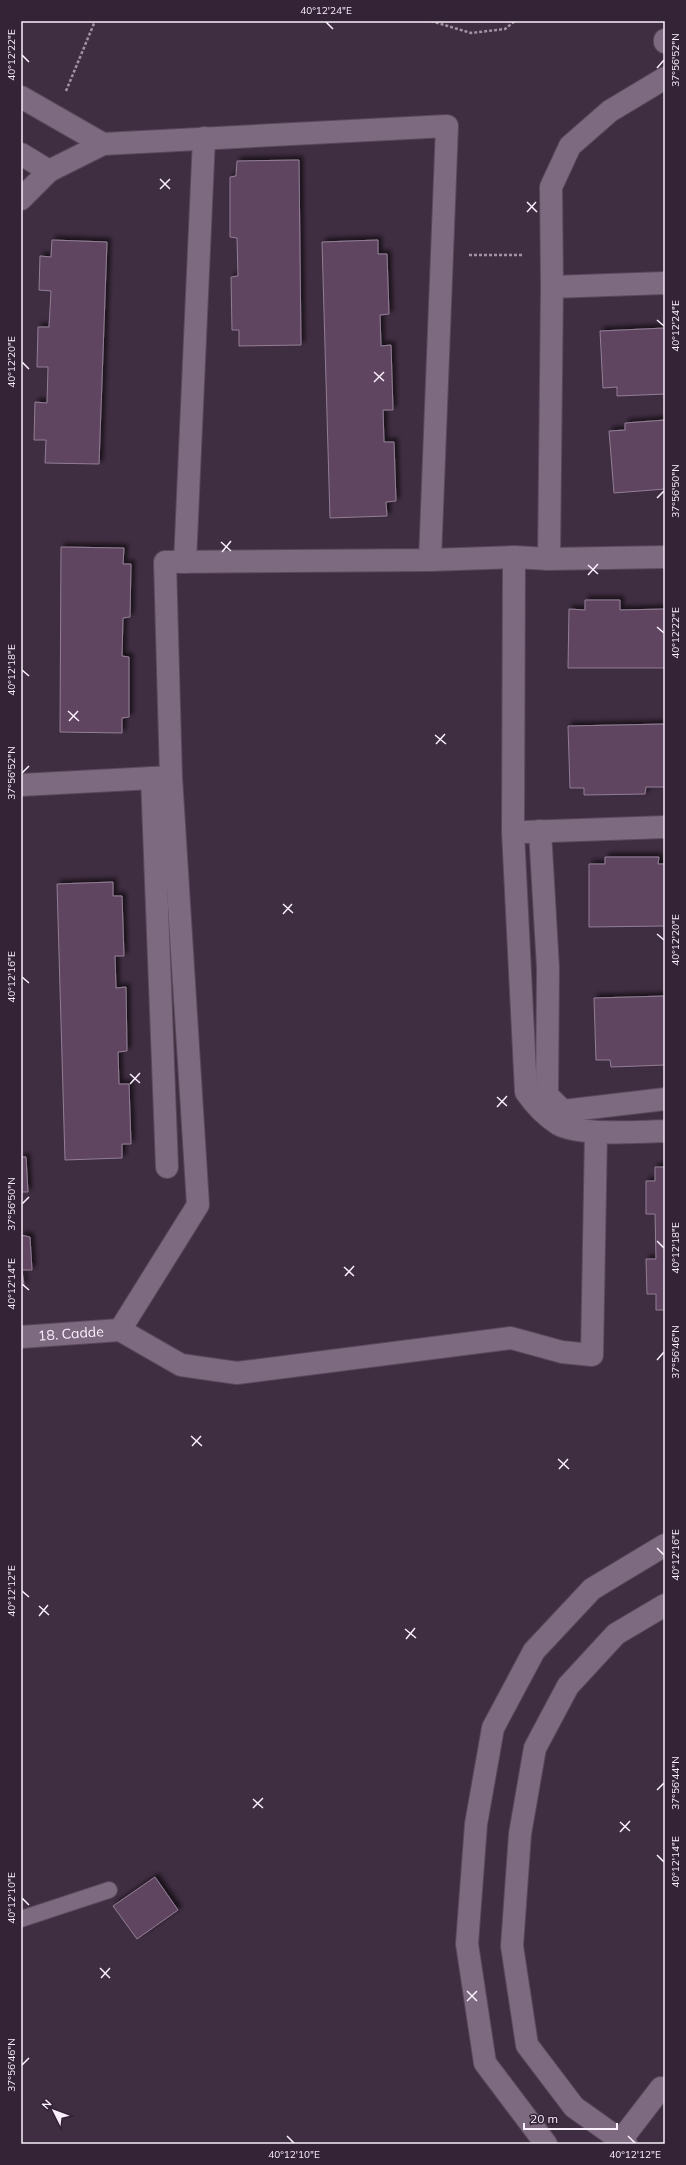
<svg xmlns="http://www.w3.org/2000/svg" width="686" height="2165" viewBox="0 0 686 2165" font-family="Mulish,sans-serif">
	<defs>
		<filter id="shadow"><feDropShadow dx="3.5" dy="-3.5" stdDeviation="2" flood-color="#0009"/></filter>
	</defs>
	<rect width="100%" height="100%" fill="#3f2d41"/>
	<path fill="#5e4561" stroke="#927e95" filter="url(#shadow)" d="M299,160L301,345L239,346V330H232L231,277L238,276L237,238L230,237V177L236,176L237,161Z
		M52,240L107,242L99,464L45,463L46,440H34L35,402L47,403L48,367H37L38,327H49L51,291L39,290L40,256L51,257Z
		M378,240V254H387L389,314L380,315L381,346L391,345L393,410H383L384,442H394L396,501L386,502L387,516L330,518L322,242Z
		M665,328V394L617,396V387L603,388L600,331Z
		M665,420V489L614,493L609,431L625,430V423Z
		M61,547L124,548L123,564H131L130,617L123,618L122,656L129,657V717L122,718V733L60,732Z
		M585,600H620V610L665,609V602V668H568L569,609L585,610Z
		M665,724V787H646L645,794L584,795V788H570L568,726Z
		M605,857H659L658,864H665V926L589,927V864H605Z
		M113,882V896H122L124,956H115L116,988L126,987L127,1051L118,1052L119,1084H129L131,1144H122V1158L65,1160L57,884Z
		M665,996V1065L611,1067L610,1060H596L594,998Z
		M21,1157H26L28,1192H21Z
		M655,1167H665V1310H656V1294H647L646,1259H656L655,1214H646V1181H655Z
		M21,1235L30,1237L32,1270H22L24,1285H21Z
		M155,1877L178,1910L137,1939L113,1906Z"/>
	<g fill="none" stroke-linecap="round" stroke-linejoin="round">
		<defs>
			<path id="lane" d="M21,1919L109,1890"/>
			<g id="street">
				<path d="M665,40V42"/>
				<path d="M21,97L103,144"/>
				<path d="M21,154L49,171"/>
				<path d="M21,199L49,171L103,144L447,126L430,560"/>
				<path d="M552,287L665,283"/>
				<path d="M514,557L513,832L526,1092C535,1105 544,1115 558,1124C579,1136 640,1132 665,1131"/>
				<path d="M549,559L552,287L551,187L570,146L610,111L665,78"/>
				<path d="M185,562L204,138"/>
				<path d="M152,778L167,1167"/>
				<path d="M21,785L171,777L165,562L430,560L514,557L549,559L665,557"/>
				<path d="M540,831L548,968L547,1095L563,1111L665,1099"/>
				<path d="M524,832L665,827"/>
				<path d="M120,1330L181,1365L237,1373L511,1338L562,1352L592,1355L596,1132"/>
				<path d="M120,1330L198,1205L171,777"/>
				<path id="s1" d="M21,1337L120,1330"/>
				<path d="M621,2140L661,2088L665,2089"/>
			</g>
			<path id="secondary" d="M546,2144L485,2063L467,1944L476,1824L493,1728L534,1651L592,1589L665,1545
				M626,2144L574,2107L527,2045L512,1946L520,1834L535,1748L568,1686L616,1634L665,1605"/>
		</defs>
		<use href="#lane" stroke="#58495a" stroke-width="18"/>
		<use href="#street" stroke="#58495a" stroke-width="24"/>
		<use href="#secondary" stroke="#58495a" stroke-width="24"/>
		<path stroke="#a192a3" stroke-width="2.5" stroke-dasharray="3 2" stroke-linecap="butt" d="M431,21L471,33L505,29L515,21
			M66,91L95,21
			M469,255H524"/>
		<use href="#lane" stroke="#7d6980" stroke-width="16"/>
		<use href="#street" stroke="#7d6980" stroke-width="22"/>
		<use href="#secondary" stroke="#7d6980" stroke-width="22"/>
	</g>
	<path fill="none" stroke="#faeffc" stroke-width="1.5" d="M326,22L333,29M22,55L29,62M657,68L664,60M160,179L170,189M160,189L170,179M527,202L537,212M527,212L536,202M657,320L664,326M22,362L29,369M374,372L384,381M374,382L384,372M657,498L664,491M221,542L231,551M222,552L231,541M588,565L598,574M588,575L598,564M657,627L664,633M22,670L29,676M68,711L79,721M69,721L78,711M435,735L446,744M436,744L445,734M22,773L29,766M283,904L293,913M283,914L292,904M657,934L664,940M22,977L29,983M130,1074L140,1083M130,1084L140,1073M497,1097L507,1106M497,1107L507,1096M22,1204L29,1197M657,1241L664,1248M344,1267L354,1276M345,1276L354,1266M22,1284L29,1290M657,1360L664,1352M191,1436L202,1446M192,1446L201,1436M558,1459L569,1469M559,1469L568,1459M657,1548L664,1555M22,1591L29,1597M39,1606L49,1615M39,1616L48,1605M405,1629L416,1638M406,1639L415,1628M657,1790L664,1783M253,1799L263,1808M253,1808L263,1798M620,1822L630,1831M620,1832L630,1821M657,1855L664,1862M22,1898L29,1905M100,1968L110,1978M101,1978L110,1968M467,1991L477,2001M467,2001L477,1991M22,2065L29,2058M287,2136L294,2143M628,2136L635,2143"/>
	<g text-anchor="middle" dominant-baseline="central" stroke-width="4" stroke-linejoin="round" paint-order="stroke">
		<g font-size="14" fill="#faeffc" stroke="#342337">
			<text stroke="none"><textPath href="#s1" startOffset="50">18. Cadde</textPath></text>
		</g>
	</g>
	<rect width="686" height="2165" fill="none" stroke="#342337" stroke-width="44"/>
	<g transform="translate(54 2111) rotate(312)" stroke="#342337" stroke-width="3" paint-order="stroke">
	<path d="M0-3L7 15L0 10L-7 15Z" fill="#faeffc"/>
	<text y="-6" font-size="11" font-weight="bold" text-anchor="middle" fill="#faeffc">N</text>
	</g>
	<path d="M524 2123v6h93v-6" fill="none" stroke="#faeffc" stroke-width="2"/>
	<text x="530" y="2123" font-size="12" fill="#faeffc" stroke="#342337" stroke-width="3" paint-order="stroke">20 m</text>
	<rect x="22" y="22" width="642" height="2121" fill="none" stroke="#faeffc" stroke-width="1.5"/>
	<g font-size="10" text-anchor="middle" fill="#faeffc">
		<text x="326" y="14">40°12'24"E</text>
		<text transform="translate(11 55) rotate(-90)" y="4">40°12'22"E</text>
		<text transform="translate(675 60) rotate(-90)" y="4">37°56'52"N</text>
		<text transform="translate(675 326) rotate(-90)" y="4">40°12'24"E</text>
		<text transform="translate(11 362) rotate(-90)" y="4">40°12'20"E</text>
		<text transform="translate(675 491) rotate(-90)" y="4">37°56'50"N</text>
		<text transform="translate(675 633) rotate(-90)" y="4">40°12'22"E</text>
		<text transform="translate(11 670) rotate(-90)" y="4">40°12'18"E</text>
		<text transform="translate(11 773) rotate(-90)" y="4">37°56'52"N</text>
		<text transform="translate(675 940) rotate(-90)" y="4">40°12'20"E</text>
		<text transform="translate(11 977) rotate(-90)" y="4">40°12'16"E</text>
		<text transform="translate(11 1204) rotate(-90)" y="4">37°56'50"N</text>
		<text transform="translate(675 1248) rotate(-90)" y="4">40°12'18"E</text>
		<text transform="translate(11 1284) rotate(-90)" y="4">40°12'14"E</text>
		<text transform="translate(675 1352) rotate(-90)" y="4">37°56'46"N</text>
		<text transform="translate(675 1555) rotate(-90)" y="4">40°12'16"E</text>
		<text transform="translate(11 1591) rotate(-90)" y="4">40°12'12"E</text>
		<text transform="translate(675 1783) rotate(-90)" y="4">37°56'44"N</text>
		<text transform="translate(675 1862) rotate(-90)" y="4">40°12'14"E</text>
		<text transform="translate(11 1898) rotate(-90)" y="4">40°12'10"E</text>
		<text transform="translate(11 2065) rotate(-90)" y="4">37°56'46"N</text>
		<text x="294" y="2158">40°12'10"E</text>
		<text x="635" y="2158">40°12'12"E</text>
	</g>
</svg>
